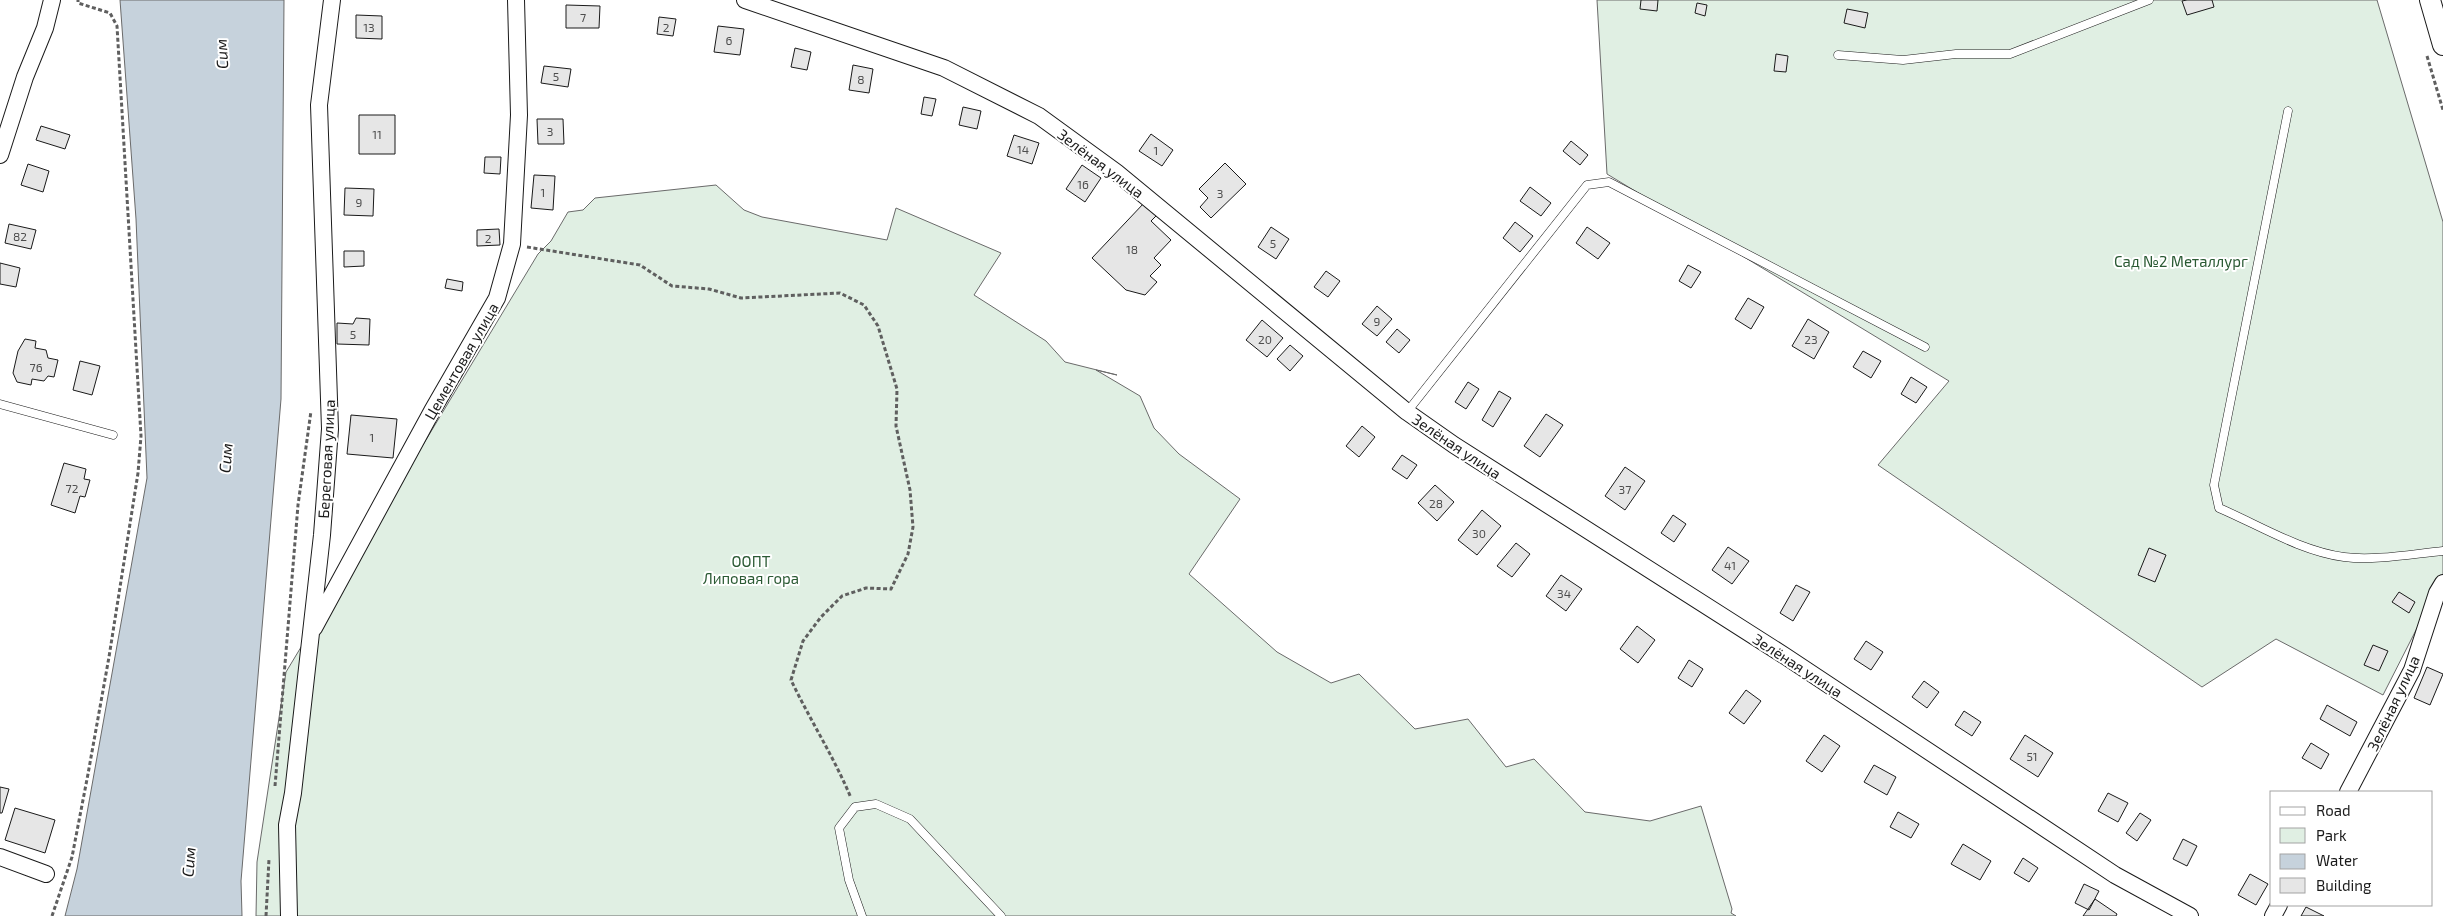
<svg xmlns="http://www.w3.org/2000/svg" width="2443" height="916" viewBox="0 0 2443 916" font-family="'Exo 2',sans-serif">
	<rect width="100%" height="100%" fill="#fff"/>
	<path fill="#e0efe3" stroke="#6a6a6a" d="M1597,0H2377L2443,222V577L2383,695L2276,639L2202,687L1878,465L1949,381L1607,174Z
		M716,185L744,210L762,217L887,240L896,208L1001,253L974,295L1046,341L1065,362L1117,375L1096,370L1140,396L1154,428L1179,454L1240,499L1189,574L1277,652L1331,683L1359,674L1415,729L1468,719L1506,767L1534,759L1585,812L1650,821L1701,806L1732,909L1731,913L1736,916H256L257,862L286,672L538,254L551,241L568,212L583,210L595,198Z"/>
	<path fill="#c6d2dc" stroke="#6a6a6a" d="M120,0H284L281,399L241,881L242,916H65L77,869L147,478L136,219Z"/>
	<path fill="#e6e6e6" stroke="#1a1a1a" d="M1641,0H1658L1657,11L1640,9Z
		M2187,0H2212L2214,7L2187,15L2182,1Z
		M1697,3L1707,5L1705,16L1695,13Z
		M566,5L600,6L599,28H566Z
		M1847,9L1868,13L1865,28L1844,23Z
		M356,15L382,16V39L356,38Z
		M659,17L676,19L673,36L657,34Z
		M718,26L744,29L740,55L714,52Z
		M795,48L811,52L807,70L791,67Z
		M1776,54L1788,56L1786,72L1774,71Z
		M853,65L873,69L869,93L849,90Z
		M544,66L571,69L568,87L541,83Z
		M924,97L936,99L932,116L921,114Z
		M963,107L981,111L977,129L959,125Z
		M359,115H395V154H359Z
		M537,119H563L564,144H538Z
		M41,126L70,135L65,149L36,140Z
		M1151,134L1173,150L1162,166L1139,151Z
		M1014,135L1039,143L1032,164L1007,156Z
		M1571,141L1588,155L1580,165L1563,151Z
		M485,157H501L500,174L484,173Z
		M1225,163L1246,184L1211,218L1200,207L1208,198L1199,189Z
		M28,164L49,171L43,192L21,185Z
		M1082,165L1101,178L1085,202L1066,189Z
		M534,175L555,176L553,210L531,208Z
		M1530,187L1551,203L1541,216L1520,201Z
		M345,188L374,189L373,216L344,215Z
		M1144,203L1157,215L1151,221L1171,240L1154,258L1161,265L1150,276L1157,282L1145,295L1126,290L1092,258Z
		M1515,222L1533,236L1520,252L1503,238Z
		M9,224L36,230L31,249L5,243Z
		M1271,227L1289,239L1276,259L1258,247Z
		M1587,227L1610,243L1598,259L1576,243Z
		M499,229L500,245L477,246V230Z
		M344,251H364V266L344,267Z
		M0,263L20,268L16,287L0,284Z
		M1688,265L1701,272L1691,288L1679,281Z
		M1326,271L1340,281L1328,297L1314,287Z
		M447,279L463,282L462,291L445,288Z
		M1748,298L1764,307L1751,329L1735,319Z
		M1377,306L1392,319L1377,336L1362,324Z
		M356,318L370,319L369,345L337,344V323L353,324Z
		M1808,319L1829,332L1814,359L1792,346Z
		M1262,320L1283,338L1267,357L1246,340Z
		M1397,329L1410,340L1399,353L1386,342Z
		M25,339L36,341L35,348L46,350L48,358L58,360L54,377L48,376L44,381L32,379L31,385L17,382L13,373L18,351Z
		M1290,345L1303,356L1290,371L1277,359Z
		M1863,351L1881,361L1871,378L1853,367Z
		M80,361L100,366L92,395L73,390Z
		M1911,377L1927,387L1916,403L1901,394Z
		M1468,382L1479,389L1466,409L1455,402Z
		M1499,391L1511,398L1493,427L1482,420Z
		M1546,414L1563,425L1540,457L1524,446Z
		M351,415L397,419L393,458L347,454Z
		M1362,426L1375,437L1359,457L1346,446Z
		M1402,455L1417,465L1407,479L1392,469Z
		M64,463L86,469L84,479L90,480L85,497L80,496L75,513L51,505Z
		M1625,467L1645,481L1625,510L1605,496Z
		M1435,485L1454,502L1437,521L1418,503Z
		M1482,510L1501,526L1477,555L1458,540Z
		M1673,515L1686,524L1674,542L1661,533Z
		M1516,543L1530,554L1512,577L1497,566Z
		M1728,547L1749,561L1732,584L1712,570Z
		M2149,548L2166,555L2155,582L2138,575Z
		M1561,575L1582,589L1566,611L1546,596Z
		M1796,585L1810,592L1793,621L1780,613Z
		M2399,592L2415,602L2409,613L2392,602Z
		M1637,626L1655,640L1638,663L1620,649Z
		M1866,641L1883,652L1871,670L1854,659Z
		M2373,645L2388,651L2379,671L2364,665Z
		M1689,660L1703,669L1692,687L1678,678Z
		M2427,667L2443,674L2430,705L2414,698Z
		M1924,681L1939,692L1927,708L1912,697Z
		M1746,690L1761,701L1744,724L1729,713Z
		M2327,705L2357,722L2350,736L2320,719Z
		M1964,711L1981,722L1972,736L1955,725Z
		M1824,735L1840,746L1822,772L1806,761Z
		M2025,735L2053,753L2038,777L2010,759Z
		M2311,743L2329,754L2321,769L2302,758Z
		M1874,765L1896,777L1887,795L1864,782Z
		M0,787L9,789L2,813H0Z
		M2108,793L2128,803L2118,822L2098,811Z
		M15,808L55,820L45,853L5,840Z
		M1898,812L1919,824L1911,838L1890,827Z
		M2140,813L2151,820L2137,841L2126,833Z
		M2183,839L2197,846L2187,866L2173,859Z
		M1963,844L1991,861L1980,880L1951,864Z
		M2023,858L2038,868L2029,882L2014,873Z
		M2250,874L2268,884L2256,905L2238,895Z
		M2084,884L2099,891L2089,910L2075,903Z
		M2095,899L2117,914L2116,916H2083Z
		M2306,907L2324,916H2301Z"/>
	<g fill="none" stroke-linecap="round" stroke-linejoin="round">
		<defs>
			<path id="service" d="M1838,55L1903,60L1956,54H2010L2149,0
				M2288,111L2214,485L2219,508C2259,525 2300,551 2344,557C2374,561 2412,554 2443,551
				M0,404L113,435
				M1407,412L1587,185L1609,182L1925,347
				M862,916L849,880L839,828L855,807L876,804L910,819L1001,916"/>
			<path id="minor" d="M745,0L944,68L1039,116L1116,172L1407,412L1454,445L1785,656L2115,875L2190,916
				M0,155L25,77L45,28L52,0
				M314,628L432,411L497,298L512,244L519,115L516,0
				M2348,792L2412,670L2437,593L2443,583
				M0,857L46,874
				M289,916L287,825L293,793L322,535L330,429L319,105L332,0
				M2273,916L2279,905"/>
			<path id="tertiary" d="M2430,0L2443,45"/>
		</defs>
		<use href="#service" stroke="#1a1a1a" stroke-width="9"/>
		<use href="#minor" stroke="#1a1a1a" stroke-width="18"/>
		<use href="#tertiary" stroke="#1a1a1a" stroke-width="22"/>
		<path stroke="#5f5f5f" stroke-width="3" stroke-dasharray="4 2.5" stroke-linecap="butt" d="M2427,56L2443,110
			M527,247L640,265L672,286L709,289L741,298L840,293L864,305L878,326L897,389L896,426L910,490L913,527L908,554L891,589L866,588L842,596L821,617L803,641L791,680C810,720 834,757 851,798
			M275,786L298,505L311,411
			M52,916L72,857L88,774L109,657L138,473L141,436L117,26L110,13L78,3V0
			M266,916L269,859"/>
		<use href="#service" stroke="#fff" stroke-width="8"/>
		<use href="#minor" stroke="#fff" stroke-width="16"/>
		<use href="#tertiary" stroke="#fff" stroke-width="20"/>
	</g>
	<g text-anchor="middle" dominant-baseline="central" stroke-width="4" stroke-linejoin="round" paint-order="stroke">
		<g font-size="12" fill="#4d4d4d">
			<text x="583" y="17">7</text>
			<text x="369" y="27">13</text>
			<text x="666" y="27">2</text>
			<text x="729" y="40">6</text>
			<text x="556" y="76">5</text>
			<text x="861" y="79">8</text>
			<text x="550" y="131">3</text>
			<text x="377" y="134">11</text>
			<text x="1023" y="149">14</text>
			<text x="1156" y="150">1</text>
			<text x="1083" y="184">16</text>
			<text x="543" y="192">1</text>
			<text x="1220" y="193">3</text>
			<text x="359" y="202">9</text>
			<text x="20" y="236">82</text>
			<text x="488" y="238">2</text>
			<text x="1273" y="243">5</text>
			<text x="1132" y="249">18</text>
			<text x="1377" y="321">9</text>
			<text x="353" y="334">5</text>
			<text x="1265" y="339">20</text>
			<text x="1811" y="339">23</text>
			<text x="36" y="367">76</text>
			<text x="372" y="437">1</text>
			<text x="72" y="488">72</text>
			<text x="1625" y="489">37</text>
			<text x="1436" y="503">28</text>
			<text x="1479" y="533">30</text>
			<text x="1730" y="565">41</text>
			<text x="1564" y="593">34</text>
			<text x="2032" y="756">51</text>
		</g>
		<g font-size="15" fill="#1a1a1a" stroke="#fff">
			<text transform="translate(1101 163) rotate(37)">Зелёная улица</text>
			<text transform="translate(461 361) rotate(-60)">Цементовая улица</text>
			<text transform="translate(1457 446) rotate(34)">Зелёная улица</text>
			<text transform="translate(326 459) rotate(-87)">Береговая улица</text>
			<text transform="translate(1798 665) rotate(33)">Зелёная улица</text>
			<text transform="translate(2393 703) rotate(-65)">Зелёная улица</text>
		</g>
		<g font-size="15" fill="#2b5a34" stroke="#fff">
			<text x="2181" y="261">Сад №2 Металлург</text>
			<text x="751" y="561">ООПТ<tspan x="751" dy="17">Липовая гора</tspan></text>
		</g>
		<g font-size="16" font-style="italic" fill="#1a1a1a" stroke="#fff">
			<text transform="translate(221 54) rotate(-93)">Сим</text>
			<text transform="translate(225 458) rotate(-85)">Сим</text>
			<text transform="translate(188 862) rotate(-85)">Сим</text>
		</g>
	</g>
	<rect x="2270" y="791" width="162" height="115" fill="#ffffff" stroke="#a3a3a3"/>
	<rect x="2280" y="807" width="25" height="8" fill="#ffffff" stroke="#a3a3a3"/>
	<text x="2316" y="816" font-size="15" fill="#1a1a1a">Road</text>
	<rect x="2280" y="828" width="25" height="15" fill="#e0efe3" stroke="#a3a3a3"/>
	<text x="2316" y="841" font-size="15" fill="#1a1a1a">Park</text>
	<rect x="2280" y="854" width="25" height="15" fill="#c6d2dc" stroke="#a3a3a3"/>
	<text x="2316" y="866" font-size="15" fill="#1a1a1a">Water</text>
	<rect x="2280" y="878" width="25" height="15" fill="#e6e6e6" stroke="#a3a3a3"/>
	<text x="2316" y="891" font-size="15" fill="#1a1a1a">Building</text>
</svg>
